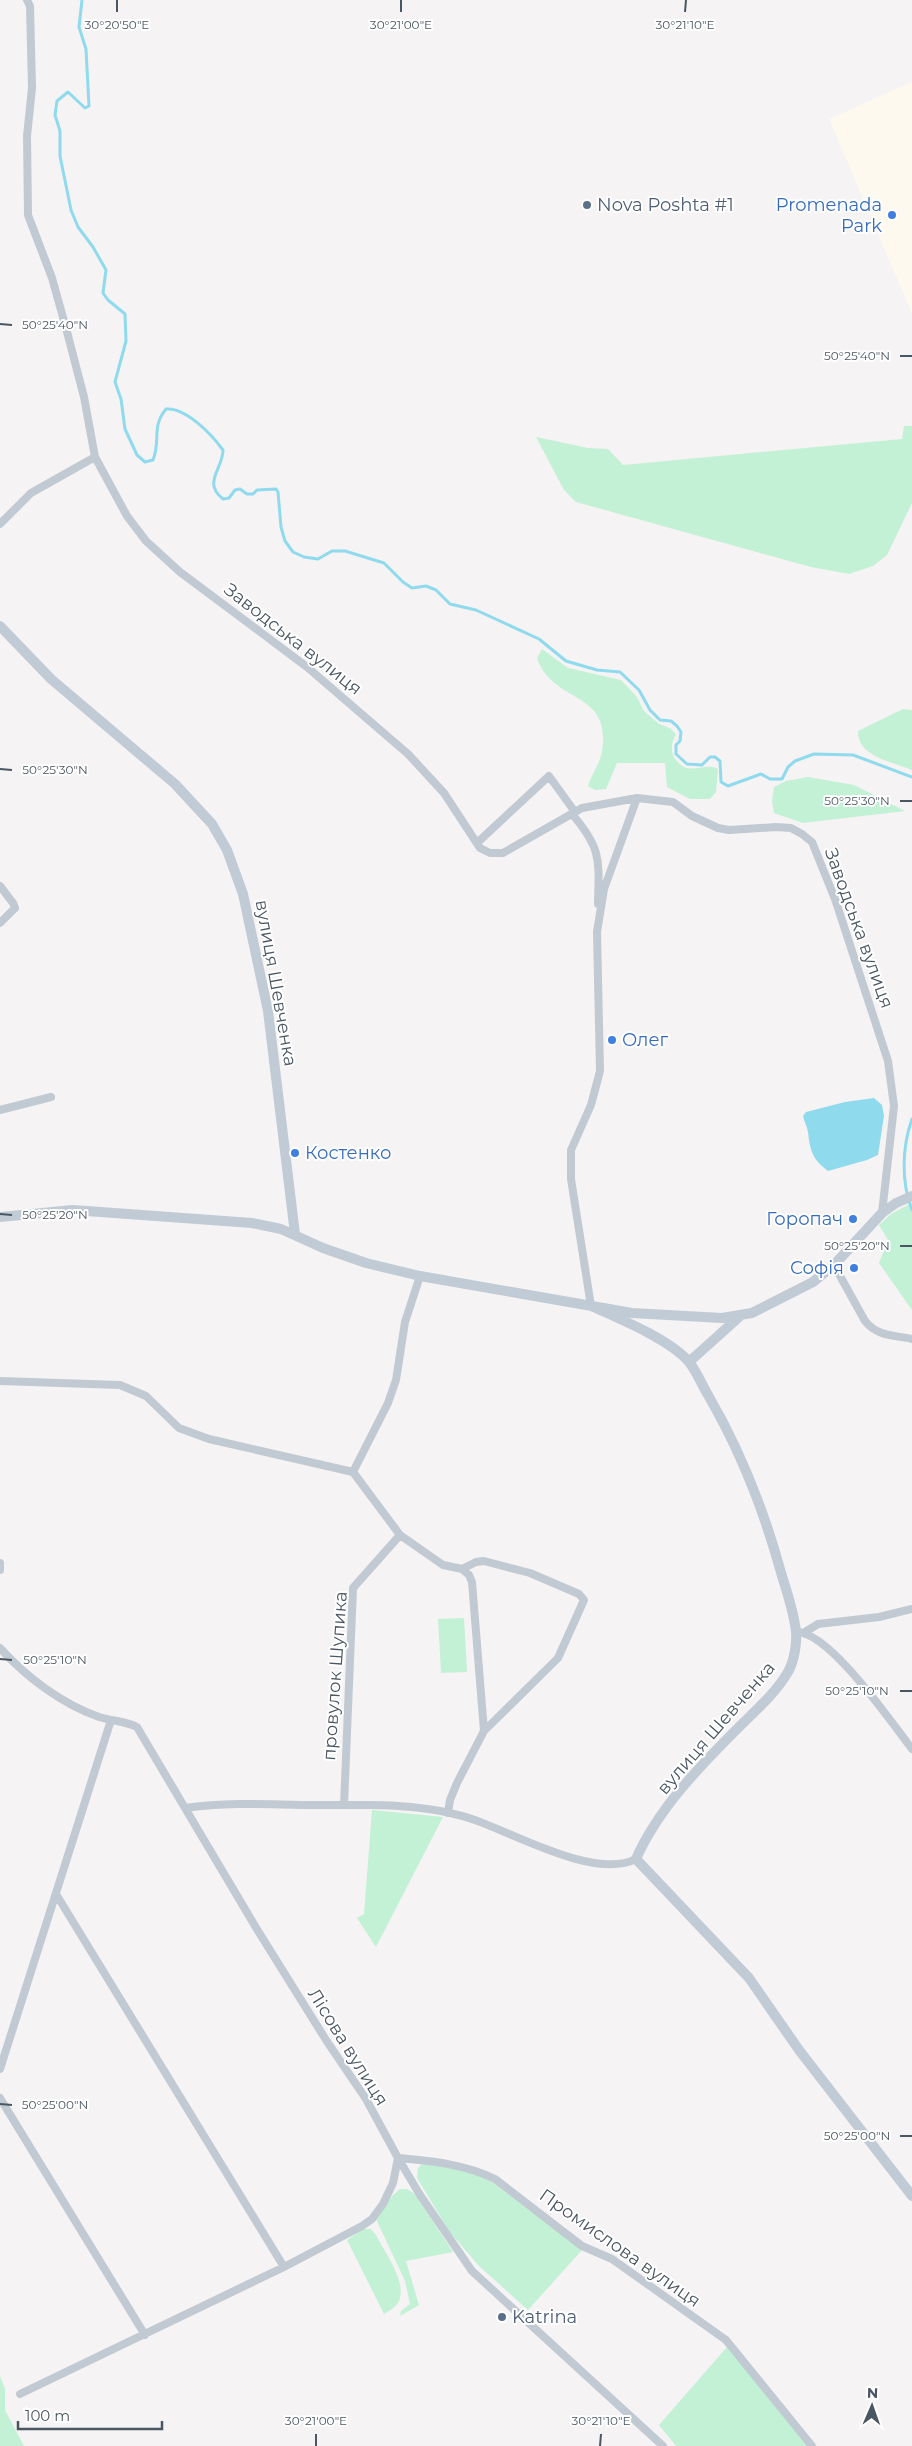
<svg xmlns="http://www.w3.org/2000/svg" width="912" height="2446" viewBox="0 0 912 2446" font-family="Montserrat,sans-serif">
	<rect width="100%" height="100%" fill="#f5f3f3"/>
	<path fill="#fdf9ef" d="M912,82V314L829,119Z"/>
	<path fill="#c3f1d5" d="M904,426H912V503L887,555L873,566L849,574L811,567L576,502L564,490L536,437L588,448L608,449L623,465L902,439Z
		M542,649L568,668L621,680L637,697L644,711L659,724L670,728L676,734C672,741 670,749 674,757C687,779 704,761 718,769L716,792L710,799H690L667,787L665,763H617L606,789L595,790L588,786C592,773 600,764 602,751C612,689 553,705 537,658Z
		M903,709L912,710V770C892,762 857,756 858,731Z
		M808,777L854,785L905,811L803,823L774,813L772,801L774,787L786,781Z
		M912,1203V1310L879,1263L888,1240L879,1225L891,1214Z
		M464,1618L467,1672L441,1673L438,1619Z
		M372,1810L443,1817L376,1947L357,1918L364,1914Z
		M422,2164L462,2169L484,2176L582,2250L528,2310L479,2266L449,2231L417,2178L418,2168Z
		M400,2189H407L415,2194L453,2252L406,2261L419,2305L400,2316L401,2311L410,2304L405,2281L376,2219L393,2195Z
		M363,2229H371L376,2235C385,2253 407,2281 399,2301C396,2307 389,2311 384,2314L347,2240Z
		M727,2347L808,2446H676L659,2425Z
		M0,2376L5,2389V2410L24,2446H0Z"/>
	<path fill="#90daee" d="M874,1098L882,1105L884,1116L878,1155L867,1160L828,1171C812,1159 810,1150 808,1132C807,1126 804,1121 803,1116L806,1112L845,1102Z"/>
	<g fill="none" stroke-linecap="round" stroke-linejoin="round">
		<path stroke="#90daee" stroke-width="3" d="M82,0L79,27L86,49L89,106L85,108L68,92L57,101L55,115L60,131V156L71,210L78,227L93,247L106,270L103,293L108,300L125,314L126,341L115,382L121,399L125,429L137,455L145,462L153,460C161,441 151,427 166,409C186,407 212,435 223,450C223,469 202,483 223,499L229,498L235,490L240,489L247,494H253L257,490L276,489L278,492L281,527L285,541L293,552L304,557L318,559L332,551H345L384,563L403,582L412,588L426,586L436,590L450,604L476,610L539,639L566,661L597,670L620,672L639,690L650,710L660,720L671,721L677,726L681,732L680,741L676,745V754L687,764L702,765L710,757H715L720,761L721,782L728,786L761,774L770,779H782L788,767L795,761L814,754L853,755L912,777
			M912,1119C902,1147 901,1182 912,1210"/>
		<path stroke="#c1cad2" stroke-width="8" d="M27,0L30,6L32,88L27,136L28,215L52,278L66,328L84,397L95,457L127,516L146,541L180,572L307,667L408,754L444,793L480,848L490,853H503L582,808L637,798L673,802L692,816L718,828L729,830L776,827L791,828L802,834L812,842L835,899L888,1061L894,1106L882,1213
			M0,524L31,493L95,457
			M572,814C602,849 599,860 598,904
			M477,843L549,776L575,812
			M0,886L13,903L15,908L0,923
			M0,1110L51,1097
			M834,1265L865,1321C878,1337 894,1335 912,1339
			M591,1306L571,1179V1150L591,1105L600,1071L597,932L604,889L637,798
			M0,1381L120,1385L146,1396L179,1428L209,1439L353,1472
			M353,1472L400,1535L443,1565L462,1569L469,1575L472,1582L484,1731L457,1783L450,1800L448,1813
			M353,1472L388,1403L396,1380L405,1322L420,1276
			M0,1563V1570
			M462,1569L476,1562L484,1561L530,1573L579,1594L584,1600L558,1658L484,1731
			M796,1632C829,1631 891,1722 912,1749
			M805,1632L818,1624L879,1617L912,1609
			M0,1648C26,1677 62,1704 99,1717C112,1721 126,1721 137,1727L185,1808C225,1802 266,1804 306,1805C358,1805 422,1802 472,1819C514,1833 594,1880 636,1859
			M344,1805L353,1588L400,1535
			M56,1894L284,2267
			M0,2069L111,1720
			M0,2098L145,2335
			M20,2394L284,2267L362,2226L372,2219L383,2204L393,2183L398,2158L366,2099L326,2040L255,1926L185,1808
			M663,2446L472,2271L420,2195L398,2158C431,2161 465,2164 495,2179L582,2246L612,2259L726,2340L812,2446"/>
		<path stroke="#c1cbd6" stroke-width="10" d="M0,626L51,679L175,784L212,824L227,850L243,894L268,1011L295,1234
			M0,1217L73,1210L252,1223L281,1229L323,1248L366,1263L420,1276L632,1313L722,1318L752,1313L813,1282L834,1265L882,1213L896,1203L912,1196
			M591,1306C618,1318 671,1340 689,1362C697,1372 702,1385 708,1395C740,1450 763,1508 780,1569C786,1590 794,1611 796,1632C797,1645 794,1661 788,1672C775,1694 755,1711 738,1728C699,1767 658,1809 636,1859L749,1978L799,2050L912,2196
			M689,1362L739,1317"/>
	</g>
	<path fill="none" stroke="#4a5661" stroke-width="2" d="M117,12V0M401,12V0M685,12L686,0M0,324L12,325M900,356H912M0,769L12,770M900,801H912M0,1214L12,1215M900,1246H912M0,1659L12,1660M900,1691H912M0,2104L12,2105M900,2136H912M316,2446V2434M600,2446L601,2434"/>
	<g fill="#5c6f8a" stroke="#fff" stroke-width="2">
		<circle cx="587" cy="205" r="5"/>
		<circle cx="502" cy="2317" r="5"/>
	</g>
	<g fill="#3f7fe0" stroke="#fff" stroke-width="2">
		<circle cx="892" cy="215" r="5"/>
		<circle cx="612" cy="1040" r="5"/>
		<circle cx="295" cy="1153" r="5"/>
		<circle cx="853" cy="1219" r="5"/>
		<circle cx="854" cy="1268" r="5"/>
	</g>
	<g text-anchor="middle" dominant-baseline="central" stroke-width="4" stroke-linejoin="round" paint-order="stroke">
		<g font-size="18" fill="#4e5e75" stroke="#fff" text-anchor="start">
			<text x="597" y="205">Nova Poshta #1</text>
			<text x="512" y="2317">Katrina</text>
		</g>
		<g font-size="18" fill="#366cbe" stroke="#fff" text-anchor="end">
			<text x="882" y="205">Promenada<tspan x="882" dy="21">Park</tspan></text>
			<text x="622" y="1040" text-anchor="start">Олег</text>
			<text x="305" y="1153" text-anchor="start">Костенко</text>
			<text x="843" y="1219">Горопач</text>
			<text x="844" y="1268">Софія</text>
		</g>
		<g font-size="18" fill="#4a5661" stroke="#fff">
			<text transform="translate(293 639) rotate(38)">Заводська вулиця</text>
			<text transform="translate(859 928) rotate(70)">Заводська вулиця</text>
			<text transform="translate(276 983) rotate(80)">вулиця Шевченка</text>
			<text transform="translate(335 1676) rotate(-86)">провулок Шупика</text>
			<text transform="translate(716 1728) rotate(-49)">вулиця Шевченка</text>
			<text transform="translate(348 2047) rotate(58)">Лісова вулиця</text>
			<text transform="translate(620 2248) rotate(35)">Промислова вулиця</text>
		</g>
	</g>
	<g font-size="12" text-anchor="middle" fill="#4a5661" stroke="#fff" stroke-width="4" stroke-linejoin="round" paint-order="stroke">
		<text x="117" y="29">30°20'50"E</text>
		<text x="401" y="29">30°21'00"E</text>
		<text x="685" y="29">30°21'10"E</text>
		<text x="55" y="329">50°25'40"N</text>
		<text x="857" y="360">50°25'40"N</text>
		<text x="55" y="774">50°25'30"N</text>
		<text x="857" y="805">50°25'30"N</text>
		<text x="55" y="1219">50°25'20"N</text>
		<text x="857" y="1250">50°25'20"N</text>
		<text x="55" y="1664">50°25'10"N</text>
		<text x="857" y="1695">50°25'10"N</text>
		<text x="55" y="2109">50°25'00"N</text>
		<text x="857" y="2140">50°25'00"N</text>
		<text x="316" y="2425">30°21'00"E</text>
		<text x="601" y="2425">30°21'10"E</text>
	</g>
	<g transform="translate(872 2406) rotate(2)" stroke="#ffffff" stroke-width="4" paint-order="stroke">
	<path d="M0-4L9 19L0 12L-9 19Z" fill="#4a5661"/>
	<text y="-8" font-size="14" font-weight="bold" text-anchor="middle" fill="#4a5661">N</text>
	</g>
	<path d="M18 2421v8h144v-8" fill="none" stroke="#4a5661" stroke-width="2.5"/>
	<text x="25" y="2421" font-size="15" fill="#4a5661" stroke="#ffffff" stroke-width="4" paint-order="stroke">100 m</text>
</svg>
